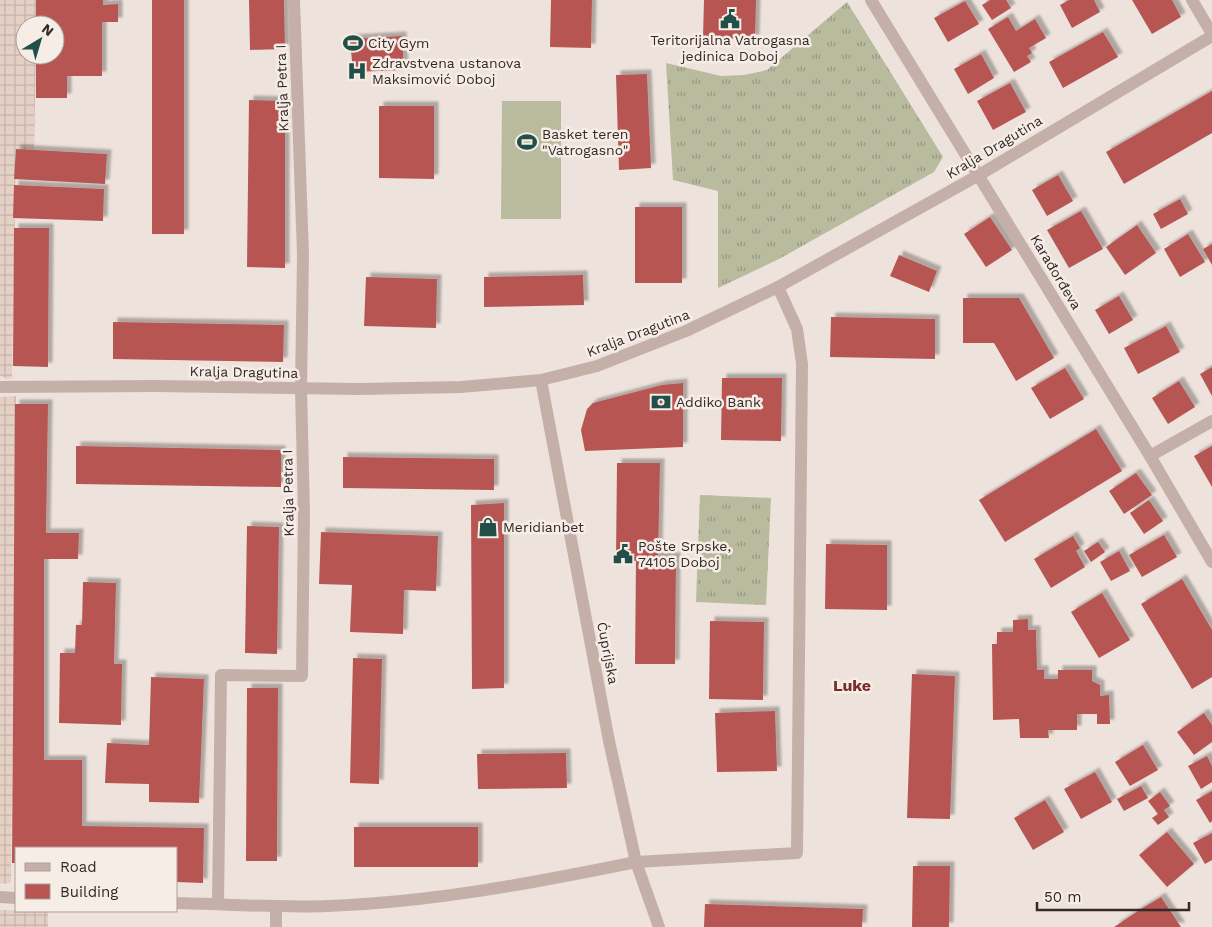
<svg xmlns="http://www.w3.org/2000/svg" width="1212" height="927" viewBox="0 0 1212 927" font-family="'Work Sans',sans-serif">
	<defs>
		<pattern id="grass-tufts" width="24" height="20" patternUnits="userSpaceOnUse" patternTransform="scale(1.25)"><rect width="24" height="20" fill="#b8bb9e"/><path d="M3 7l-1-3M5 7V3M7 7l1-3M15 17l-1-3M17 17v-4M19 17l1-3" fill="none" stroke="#969881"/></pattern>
		<pattern id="plaza-grid" width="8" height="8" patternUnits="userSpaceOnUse" patternTransform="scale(1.25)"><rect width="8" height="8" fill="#e5d0c5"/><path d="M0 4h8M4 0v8" fill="none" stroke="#c5b3a9"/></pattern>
		<filter id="shadow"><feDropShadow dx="4.5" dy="-4.5" stdDeviation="1" flood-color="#0004"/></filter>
	</defs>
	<rect width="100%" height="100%" fill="#eee2dc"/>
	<path fill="url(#grass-tufts)" d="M847,2L943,157L934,172L779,259L718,288V191L673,180L666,63L721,76L744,75L767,70Z
		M700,495L771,498L766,605L696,602Z"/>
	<path fill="#b8bb9e" d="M502,101H561V219H501Z"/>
	<path fill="url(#plaza-grid)" d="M0,0H36V25H25V55H36L34,150H16L12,378L7,379L0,376Z
		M16,396L11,883L3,884L0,883V397Z
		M0,910L48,911V927H0Z"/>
	<path fill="#b75552" filter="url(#shadow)" d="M36,0H103V5L118,4V22H102V76H67V98H36V55H55V25H36Z
		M152,0H184V234H152Z
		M249,0H284L285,49L250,50Z
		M551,0H592L591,48L550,47Z
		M704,0H756L755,39L703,38Z
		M990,0H1006L1011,8L992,20L982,5Z
		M1069,0H1094L1100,12L1072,28L1060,5Z
		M1132,0H1172L1181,17L1152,34Z
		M965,1L979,24L948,42L934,18Z
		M1008,17L1016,31L1035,19L1046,38L1029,48L1032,53L1027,56L1031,62L1014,72L988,29Z
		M1103,32L1118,57L1063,88L1049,62Z
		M402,36L404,70L353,72L350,39Z
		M981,54L994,78L968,94L954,69Z
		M647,74L651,168L619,170L616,75Z
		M1010,83L1026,112L993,130L977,101Z
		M1212,91V133L1124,184L1106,152Z
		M249,100L285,101V268L247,267Z
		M379,106H434V179L379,178Z
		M16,149L107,154L105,184L14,179Z
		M1058,175L1073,201L1047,216L1032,190Z
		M14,185L104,189L103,221L13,218Z
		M1180,199L1188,214L1161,229L1153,214Z
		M635,207H682V283H635Z
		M1081,211L1103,249L1069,268L1047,230Z
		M990,217L1012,250L986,267L964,234Z
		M1137,225L1156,253L1125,275L1106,247Z
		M14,228H49L48,367L13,366Z
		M1188,234L1205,262L1180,277L1164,249Z
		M1212,244V265L1203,249Z
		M899,255L937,271L929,292L890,276Z
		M583,275L584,305L484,307V277Z
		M366,277L437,279L436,328L364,326Z
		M1119,296L1133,320L1109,334L1095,310Z
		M963,298H1019L1054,358L1016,381L994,343H963Z
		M831,317L935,319V359L830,357Z
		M113,322L284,325L283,362L113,359Z
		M1166,326L1180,352L1138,374L1124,348Z
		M1212,367V396L1200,374Z
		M1065,368L1084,399L1050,419L1031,388Z
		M722,378H782L781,441L721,440Z
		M1179,381L1195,407L1168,424L1152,398Z
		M683,383V447L585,451L581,430L587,409L593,403L662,385Z
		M15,404H48L46,533H79L78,559H44V760H82V826L204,828L203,883L176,882V848H16V863H12Z
		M1096,429L1122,471L1005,542L979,500Z
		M76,446L281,450V487L76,484Z
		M1212,446V487L1194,456Z
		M343,457L494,459V490L343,488Z
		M617,463H660L658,556L676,557L675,664H635L636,561L616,560Z
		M1136,473L1152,495L1124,514L1109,491Z
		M1149,500L1163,521L1144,534L1130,513Z
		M504,503V688L472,689L471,505Z
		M247,526L279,527L277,654L245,653Z
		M321,532L438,536L436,591L404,590L403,634L350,632L352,585L319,584Z
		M1164,535L1177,557L1142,577L1129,555Z
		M1073,536L1080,548L1076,551L1085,567L1051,588L1034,559Z
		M1098,542L1105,552L1091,562L1084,551Z
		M826,544L887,545V610L825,609Z
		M1119,551L1130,571L1111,581L1100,562Z
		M1182,579L1212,630V677L1192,689L1141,604Z
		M83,582L116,583L114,664H122L121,725L59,723L60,653H75L76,625H82Z
		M1102,593L1130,640L1099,658L1071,612Z
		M1028,619V630H1036L1037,670H1044V679H1058V670H1092V681L1100,685V696L1109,695L1110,724H1097V714H1077V730H1048L1049,738H1020L1019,719L993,720L992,644H997V632H1013V620Z
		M710,621L764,622L763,700L709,699Z
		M353,658L382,659L379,784L350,783Z
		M912,674L955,676L950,819L907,818Z
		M151,677L204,679L199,803L149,802V784L105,783L107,743L149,745Z
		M247,688H278L277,861H246Z
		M775,711L777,771L717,772L715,713Z
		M1204,713L1212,725V742L1194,755L1177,732Z
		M1143,745L1158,770L1130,786L1115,762Z
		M566,753L567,788L478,789L477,754Z
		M1207,756L1212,766V782L1201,789L1188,766Z
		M1095,772L1112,802L1081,819L1064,789Z
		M1141,786L1148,798L1124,811L1117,799Z
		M1212,791V821L1210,823L1196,800Z
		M1160,792L1170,806L1164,810L1169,817L1158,825L1152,818L1158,814L1148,801Z
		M1045,800L1064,832L1033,850L1014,818Z
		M354,827H478V867H354Z
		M1167,832L1194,864L1167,887L1139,855Z
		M1212,833V860L1205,864L1193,843Z
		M913,866H950L949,927H912Z
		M1161,897L1181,927H1114L1141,909Z
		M705,904L863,909L862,927H704Z"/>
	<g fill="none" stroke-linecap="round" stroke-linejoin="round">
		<path stroke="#c5b0a9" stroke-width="12" d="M1150,456L1212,421
			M636,862L797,853L802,364L797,329L778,287
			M218,904L221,675L302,676L304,512L301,389L303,255L294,0
			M276,927V906"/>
		<path stroke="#c5b0a9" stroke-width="12" d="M871,0L1150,456L1212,562
			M1192,0L1212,34
			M541,380L609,741L636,862L659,927
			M0,387L155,386L359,389L461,387L541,380L597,366L686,331L778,287L979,175L1212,36
			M0,897L16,898
			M176,903C227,904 278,908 328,906C433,902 533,883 636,862"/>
	</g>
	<defs>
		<symbol id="civic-bare" viewBox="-9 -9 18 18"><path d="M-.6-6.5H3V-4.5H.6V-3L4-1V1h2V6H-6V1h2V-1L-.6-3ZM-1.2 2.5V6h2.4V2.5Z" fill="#234f49" stroke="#f7ede7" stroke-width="2.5" paint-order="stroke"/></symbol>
		<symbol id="stadium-bare" viewBox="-9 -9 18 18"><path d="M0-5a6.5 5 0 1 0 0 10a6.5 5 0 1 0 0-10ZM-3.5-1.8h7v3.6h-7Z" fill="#234f49" stroke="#f7ede7" stroke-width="2.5" paint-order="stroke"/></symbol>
		<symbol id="hospital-bare" viewBox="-9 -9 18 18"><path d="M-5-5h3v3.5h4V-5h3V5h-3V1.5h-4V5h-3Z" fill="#234f49" stroke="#f7ede7" stroke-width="2.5" paint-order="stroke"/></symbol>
		<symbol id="bank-bare" viewBox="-9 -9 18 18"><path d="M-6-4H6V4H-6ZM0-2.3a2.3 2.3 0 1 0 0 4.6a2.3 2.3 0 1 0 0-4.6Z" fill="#234f49" stroke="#f7ede7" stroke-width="2.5" paint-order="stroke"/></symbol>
		<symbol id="shop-bare" viewBox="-9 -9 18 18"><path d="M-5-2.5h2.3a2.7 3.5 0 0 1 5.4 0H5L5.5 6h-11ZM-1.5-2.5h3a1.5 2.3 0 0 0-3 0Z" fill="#234f49" stroke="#f7ede7" stroke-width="2.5" paint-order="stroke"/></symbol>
	</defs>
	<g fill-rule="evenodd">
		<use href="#civic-bare" x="716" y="5" width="28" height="28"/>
		<use href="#stadium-bare" x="339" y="29" width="28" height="28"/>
		<use href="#hospital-bare" x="343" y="57" width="28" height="28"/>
		<use href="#stadium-bare" x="513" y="128" width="28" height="28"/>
		<use href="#bank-bare" x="647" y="388" width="28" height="28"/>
		<use href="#shop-bare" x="474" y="513" width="28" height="28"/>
		<use href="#civic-bare" x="609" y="540" width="28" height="28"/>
	</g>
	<g text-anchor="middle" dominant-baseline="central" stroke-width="5" stroke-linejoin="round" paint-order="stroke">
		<g font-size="14" fill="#332928" stroke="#f7ede7" text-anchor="start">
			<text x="730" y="40" text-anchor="middle">Teritorijalna Vatrogasna<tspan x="730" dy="16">jedinica Doboj</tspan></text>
			<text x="368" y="43">City Gym</text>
			<text x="372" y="63">Zdravstvena ustanova<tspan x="372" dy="16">Maksimović Doboj</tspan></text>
			<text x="542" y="134">Basket teren<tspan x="542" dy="16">"Vatrogasno"</tspan></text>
			<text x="676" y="402">Addiko Bank</text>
			<text x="503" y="527">Meridianbet</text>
			<text x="638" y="546">Pošte Srpske,<tspan x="638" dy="16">74105 Doboj</tspan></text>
		</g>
		<g font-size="14" fill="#332928" stroke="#f7ede7">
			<text transform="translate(282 88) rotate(-92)">Kralja Petra I</text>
			<text transform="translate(994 147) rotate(-31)">Kralja Dragutina</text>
			<text transform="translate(1056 272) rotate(59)">Karađorđeva</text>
			<text transform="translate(638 333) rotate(-21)">Kralja Dragutina</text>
			<text transform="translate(244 372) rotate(1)">Kralja Dragutina</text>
			<text transform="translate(288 493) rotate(-91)">Kralja Petra I</text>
			<text transform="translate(608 653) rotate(79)">Ćuprijska</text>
		</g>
		<g font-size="16" font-weight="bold" fill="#782d2b" stroke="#f7ede7">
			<text x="852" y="685">Luke</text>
		</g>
	</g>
	<rect x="15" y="847" width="162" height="65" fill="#f7ede7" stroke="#a99f9b"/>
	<rect x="25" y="863" width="25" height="8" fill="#c5b0a9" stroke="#a99f9b"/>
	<text x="60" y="872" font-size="15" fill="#332928">Road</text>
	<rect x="25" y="884" width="25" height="15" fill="#b75552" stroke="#a99f9b"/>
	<text x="60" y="897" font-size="15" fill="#332928">Building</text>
	<g transform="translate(40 40) rotate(38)"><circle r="24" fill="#f7ede7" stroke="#a99f9b"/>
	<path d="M0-4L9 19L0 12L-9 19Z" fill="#234f49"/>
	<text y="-8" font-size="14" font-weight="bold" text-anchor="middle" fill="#332928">N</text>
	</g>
	<path d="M1037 902v8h152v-8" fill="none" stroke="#332928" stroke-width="2.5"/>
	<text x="1044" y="902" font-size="15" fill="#332928" stroke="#f7ede7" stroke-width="4" paint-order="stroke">50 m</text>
</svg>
